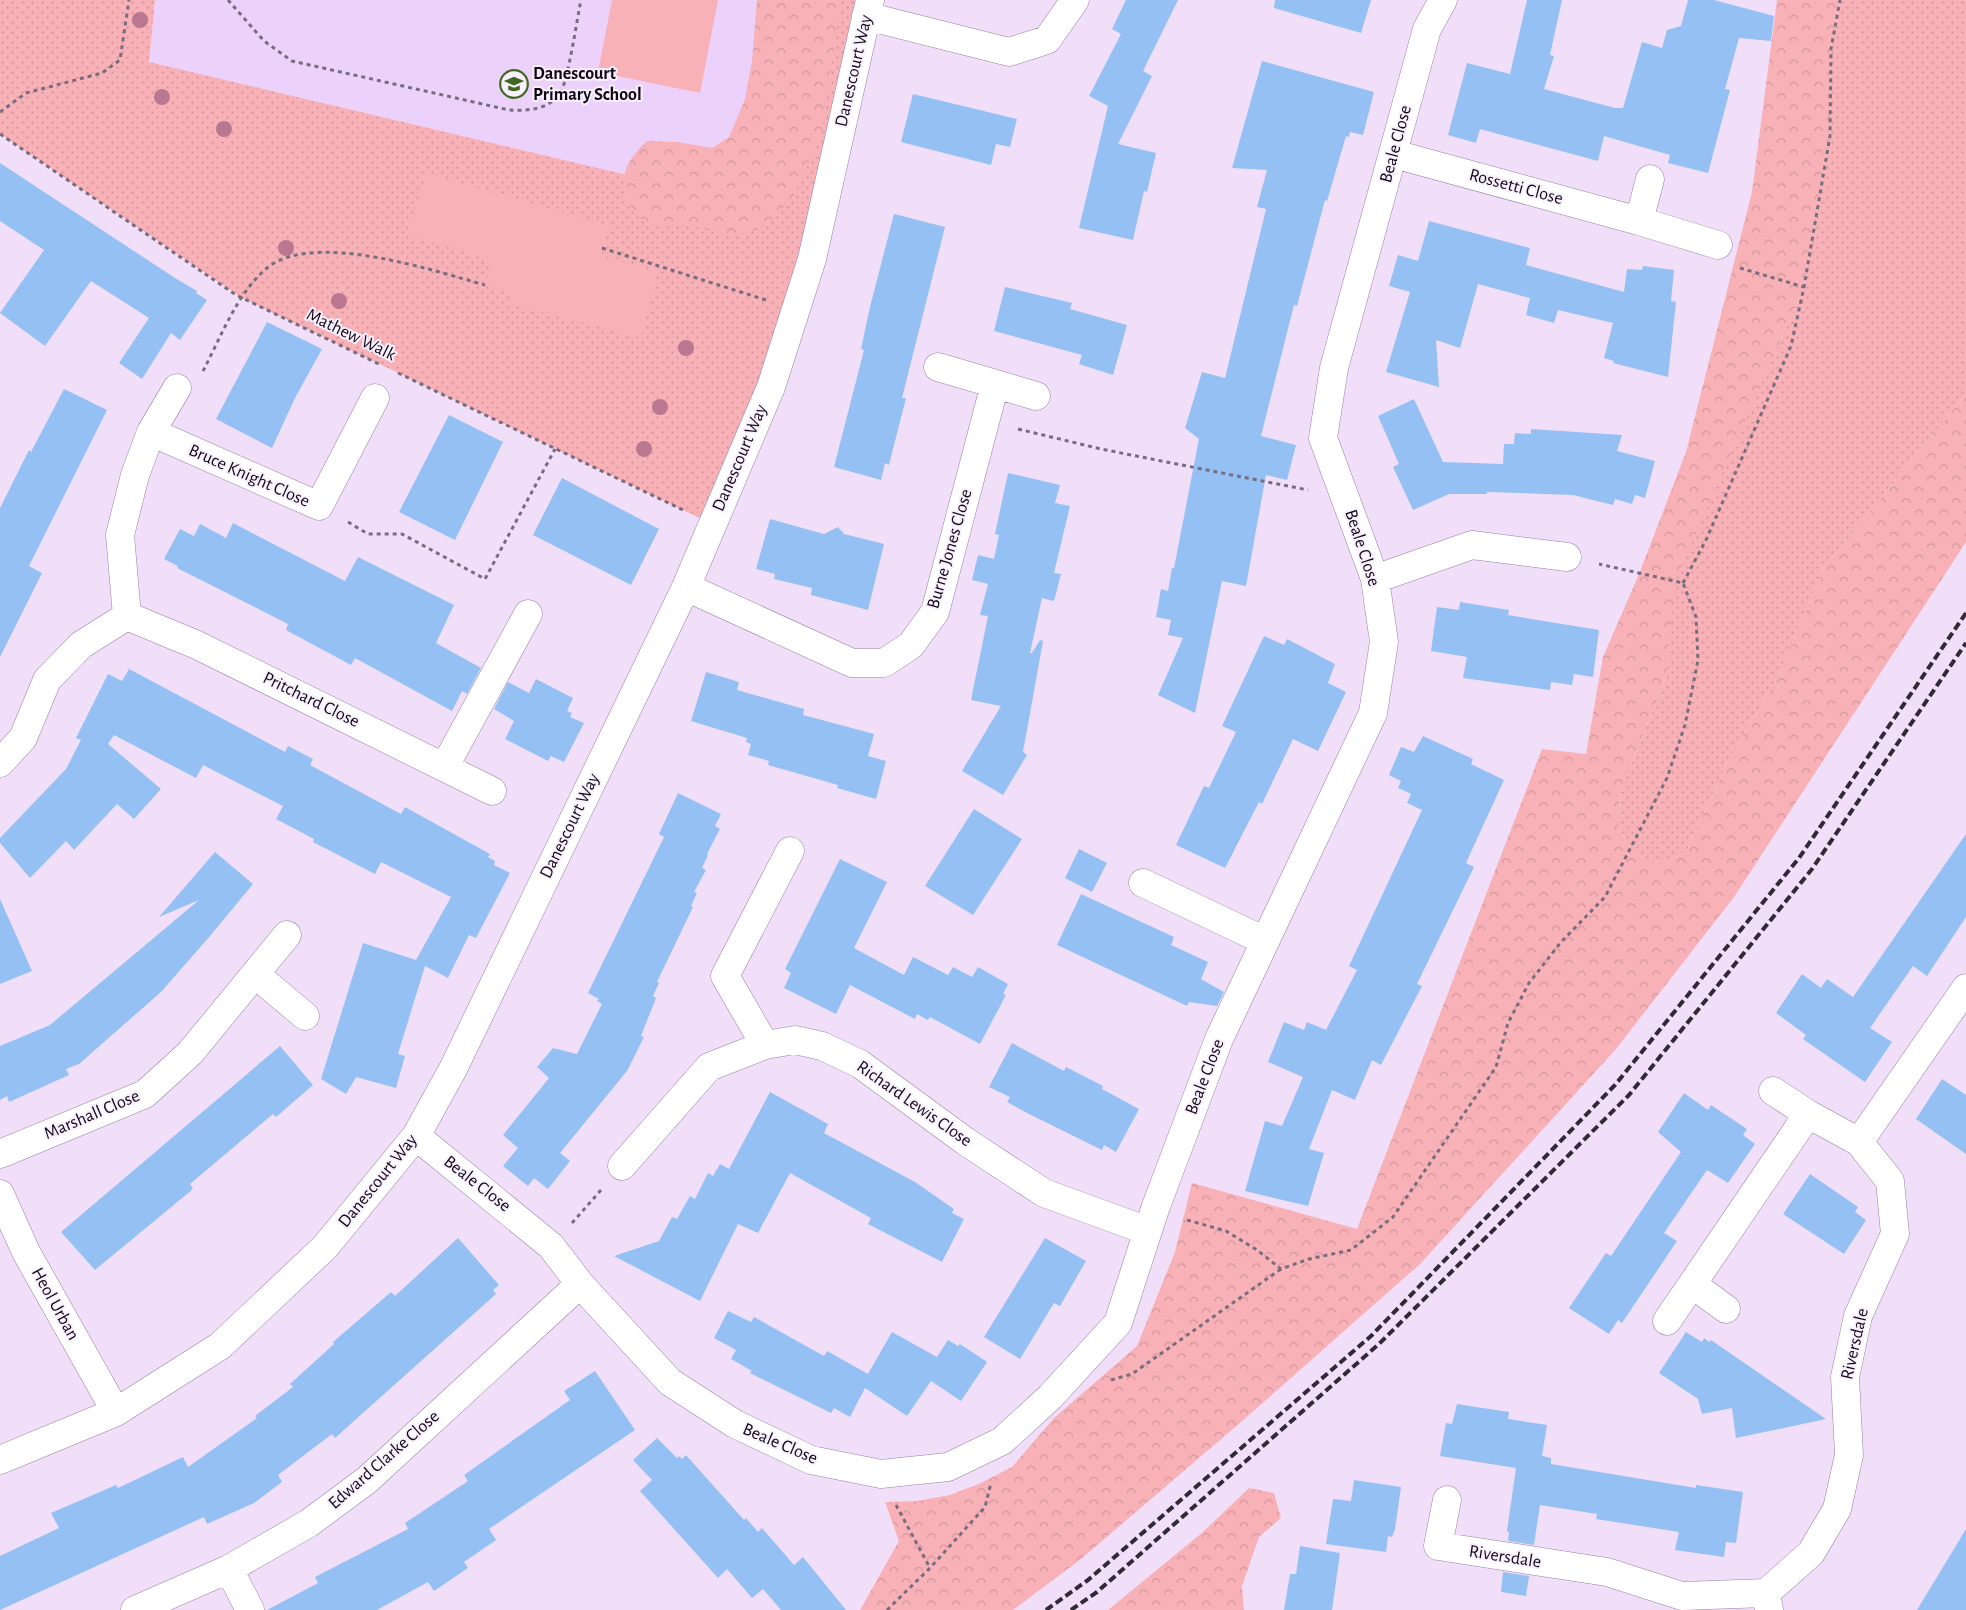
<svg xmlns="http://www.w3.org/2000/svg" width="1966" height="1610" viewBox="0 0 1966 1610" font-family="'Alegreya Sans',sans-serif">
	<defs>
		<pattern id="grass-dots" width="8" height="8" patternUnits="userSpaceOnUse" patternTransform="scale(1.25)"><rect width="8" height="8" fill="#f7b1b7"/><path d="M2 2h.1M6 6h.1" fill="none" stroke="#d3979c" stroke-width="1.8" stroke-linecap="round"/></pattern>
		<pattern id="forest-crowns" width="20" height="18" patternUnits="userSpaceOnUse" patternTransform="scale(1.25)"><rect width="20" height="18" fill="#f7b1b7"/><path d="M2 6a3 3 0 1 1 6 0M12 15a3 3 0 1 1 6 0" fill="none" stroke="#d3979c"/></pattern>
	</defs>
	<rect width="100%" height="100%" fill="#f1dffa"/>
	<path fill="#ecd2fa" d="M155,0H808L754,205L149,62Z"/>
	<path fill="url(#grass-dots)" d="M0,0H155L149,62L754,205L808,0H870L812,259L712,524L242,298L0,134Z
		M1840,0H1966V394L1823,569L1777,678L1729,759L1687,850L1667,862L1648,861L1631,851L1617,823L1621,789L1667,676L1674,581L1804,287L1830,136L1831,49Z"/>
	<path fill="url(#forest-crowns)" d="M757,0H841L822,133L793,197L764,228L733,236L688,225L648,226C642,219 628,208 625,199C618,175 630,156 647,141L677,142L712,148L729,137L745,99L752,61Z
		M1777,0H1840L1831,49L1830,136L1804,287L1675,581L1667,676L1621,789L1617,823L1631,851L1648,861L1667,862L1687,850L1729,759L1777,678L1823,569L1966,394V542L1734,897L1616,1049L1420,1264L1241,1422L1081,1559L1013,1610H860L899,1541L885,1502L917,1501L950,1495L981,1483L1012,1467L1054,1418L1137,1346L1175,1252L1192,1183L1357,1229L1542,749L1586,754L1603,657L1639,574L1686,452L1752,192Z
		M1249,1488L1274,1493L1281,1518L1259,1537L1242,1586L1244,1610H1108L1203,1532Z"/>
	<path fill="#f7b1b7" d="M612,0H718L700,93L598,72Z
		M427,173L609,226L601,256L658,272L641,338L510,304L512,294L485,285L492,260L406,235Z"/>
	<path fill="#95c0f4" d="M1126,0H1178L1143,71L1152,76L1118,144L1156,153L1147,192L1144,191L1133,240L1079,228L1108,106L1089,96L1121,34L1112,29Z
		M1275,0H1371L1361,33L1274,8Z
		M1527,0H1562L1550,55L1554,56L1544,89L1615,108H1623L1642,42L1662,48L1667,30L1681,26L1688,0H1714L1774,16L1771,41L1739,38L1725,89L1730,90L1708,173L1668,163L1670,155L1604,136L1598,161L1480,129L1476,143L1448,135L1467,63L1510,74Z
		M1262,61L1374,92L1363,135L1350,132L1349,137L1346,136L1327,201L1325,200L1297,306L1294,305L1261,436L1296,445L1287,480L1266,475L1246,586L1222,581L1195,713L1158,695L1183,638L1168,635L1171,620L1156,617L1161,589L1168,591L1172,568H1174L1199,439L1185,428L1202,372L1225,378L1266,209L1257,207L1267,170L1232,168Z
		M913,94L1017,119L1010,147L996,144L991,165L901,142Z
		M0,163L175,278L197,291L196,293L207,300L180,340L171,333L142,379L119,363L149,318L91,281L45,346L0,313L44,250L0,221Z
		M894,214L945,227L902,398H906L889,465L885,463L881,480L834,467L864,350L861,349L870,307Z
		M1429,221L1530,248L1526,265L1624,292L1627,269L1642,270L1643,266L1674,270L1671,301L1676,302L1668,377L1613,363L1614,361L1604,358L1613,323L1558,310L1554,323L1526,315L1530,298L1478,284L1460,348L1436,340L1439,387L1386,372L1410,292L1389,286L1398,255L1418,261Z
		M1005,287L1072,303L1070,309L1127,325L1113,375L1079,364L1082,355L994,331Z
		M267,322L322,349L295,398L272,448L216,419Z
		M64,389L107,410L29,566L42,573L0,657V508L29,450L31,452Z
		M1414,399L1443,462L1503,464L1504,444H1514L1515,433L1531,434V429L1622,435L1617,451L1655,461L1645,498L1635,495L1632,504L1615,499L1613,505L1573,495L1487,492V494H1449L1413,510L1393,467L1399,464L1378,416Z
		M449,415L503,442L455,540L399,512Z
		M1008,473L1060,485L1055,503L1070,506L1054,573L1061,574L1054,601L1042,598L1030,653H1032L1040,640L1043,641L1023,752L1027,755L1003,795L962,771L1001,706L971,700L988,616L980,615L988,584L972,580L978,555L994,559L999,535L995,534Z
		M562,478L659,529L631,585L533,535Z
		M770,519L824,534L838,527L844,534L884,544L868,610L811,595L812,588L774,579L775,574L756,569Z
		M233,523L345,581L358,557L454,605L436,643L481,668L467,694L462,691L452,711L355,658L351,665L286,630L288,624L177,568L178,566L164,559L180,529L194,536L200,524L226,538Z
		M1460,602L1509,610L1508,615L1599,630L1593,677L1574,674L1572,685L1551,682L1550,690L1463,678L1467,657L1431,651L1437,607L1459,610Z
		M1264,636L1284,645L1287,639L1335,664L1328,683L1346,692L1318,751L1293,739L1262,804L1259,802L1225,868L1176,845L1204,786L1209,788L1236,732L1222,726Z
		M129,669L285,752L288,746L313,759L310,765L401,814L405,807L490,854L488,857L495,861L494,865L510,873L476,938L469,935L448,978L425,966L398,1054L405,1056L396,1088L356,1077L346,1094L321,1079L363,943L416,960L451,897L381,862L375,874L313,842L314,839L276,819L283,806L203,765L196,778L114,735L108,744L161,789L134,819L117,804L74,850L66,841L30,878L0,843V838L66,769L81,740L76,738L108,674L122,681Z
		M706,672L739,682L737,690L804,709L803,715L874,734L868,756L886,761L876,799L837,788L838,785L768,765L769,761L748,755L751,744L746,742L747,738L691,721Z
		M536,679L573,698L567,711L572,713L570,717L584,723L564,762L551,756L548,761L505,739L514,721L494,709L508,682L529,693Z
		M1423,736L1473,759L1471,764L1504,780L1466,863L1474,867L1417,984L1422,986L1381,1065L1372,1060L1355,1100L1332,1090L1309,1149L1324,1153L1308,1206L1245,1191L1265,1121L1282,1126L1303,1077L1268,1062L1284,1022L1304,1030L1307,1022L1326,1030L1357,970L1349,966L1422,810L1407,803L1411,794L1398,788L1401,781L1389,775L1401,747L1414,752Z
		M678,793L721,814L715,826L720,829L707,854L708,855L702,868L706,870L694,892L697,893L691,906L693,907L657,982L659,983L653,996L656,998L641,1036L644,1037L627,1071L560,1153L570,1161L548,1189L534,1178L528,1186L503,1166L518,1148L503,1135L549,1078L537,1067L553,1048L577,1054L602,1004L597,1001L599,999L588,993L664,837L659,834Z
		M974,809L1022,839L973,915L925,886Z
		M1966,834V917L1927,976L1913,966L1870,1028L1892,1042L1865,1082L1810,1044L1803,1039L1806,1035L1776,1013L1802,974L1821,988L1827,979L1853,997Z
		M1079,849L1107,863L1092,892L1065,878Z
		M215,852L253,884L210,936L161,992L79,1064L66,1069L69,1075L9,1102L7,1096L0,1100V1046L50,1025L199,900L159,917Z
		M840,859L887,882L854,948L904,975L913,957L948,975L953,967L972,977L978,967L1008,984L1003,994L1006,995L980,1044L930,1017L928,1020L917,1014L915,1019L850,985L836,1014L784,988L791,973L785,969Z
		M1081,894L1174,937L1171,945L1208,962L1201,979L1224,992L1217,1006L1189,1002L1187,1006L1057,945Z
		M0,899L32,971L0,984Z
		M1012,1043L1064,1071L1066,1067L1103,1086L1102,1089L1139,1109L1116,1152L1104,1145L1102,1150L1029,1114L1007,1102L1010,1097L989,1087Z
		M280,1046L313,1085L276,1117L273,1114L190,1184L193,1189L95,1270L61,1232Z
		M1942,1079L1966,1095V1154L1916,1119Z
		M770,1092L828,1124L824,1133L915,1182L954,1209L952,1213L964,1219L942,1262L868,1224L871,1218L790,1173L758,1233L738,1224L700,1301L614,1256L659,1241L672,1217L677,1219L690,1196L695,1199L708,1173L713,1176L720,1164L729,1169Z
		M1684,1093L1708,1110L1711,1105L1747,1129L1743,1135L1755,1144L1728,1183L1707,1170L1664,1233L1677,1241L1622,1323L1618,1320L1609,1334L1569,1308L1606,1253L1611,1256L1681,1152L1658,1132Z
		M1810,1174L1858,1207L1855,1212L1866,1220L1844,1254L1783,1214Z
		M458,1238L499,1285L493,1290L496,1294L335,1438L332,1434L278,1475L282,1482L254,1503L207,1524L204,1517L0,1610V1556L59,1528L51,1513L116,1485L118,1488L183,1457L188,1467L257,1418L255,1416L293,1387L290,1384L334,1344L333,1342L391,1292L395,1296Z
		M1045,1238L1086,1261L1060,1306L1054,1303L1020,1359L984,1337Z
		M728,1311L751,1322L754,1317L824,1356L827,1351L868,1374L892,1332L937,1357L948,1340L958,1346L960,1344L987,1362L961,1401L931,1381L907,1416L865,1388L850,1417L834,1408L831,1413L750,1373L752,1371L731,1359L736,1350L714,1338Z
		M1686,1332L1702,1342L1704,1338L1709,1342L1711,1340L1826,1419L1736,1438L1732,1408L1702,1414L1698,1399L1659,1373Z
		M595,1371L635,1430L489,1529L496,1540L464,1562L468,1568L434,1591L428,1582L377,1610H267L318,1583L315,1577L408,1529L405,1523L468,1481L464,1475L570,1400L564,1391Z
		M1457,1404L1509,1412L1508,1419L1547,1425L1542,1456L1551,1458V1464L1696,1488V1485L1743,1492L1736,1543L1726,1542L1724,1557L1675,1550L1679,1532L1596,1519L1597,1514L1540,1505L1534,1545L1508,1541L1509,1532L1507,1531L1516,1468L1440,1456L1446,1423L1452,1424Z
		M657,1438L677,1458L679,1456L682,1459L686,1455L744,1520L746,1518L758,1532L762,1528L794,1565L803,1557L846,1610H781L763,1589L752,1598L727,1569L718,1578L640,1491L652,1480L633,1460Z
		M1354,1480L1401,1487L1395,1529L1392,1537L1388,1536L1386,1552L1326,1544L1333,1499L1351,1501Z
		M1966,1529V1610H1917Z
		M1300,1546L1340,1553L1332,1610H1284L1290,1574H1296Z
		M1503,1572L1529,1576L1526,1596L1501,1592Z"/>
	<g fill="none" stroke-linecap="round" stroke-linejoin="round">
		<defs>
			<path id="minor" d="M866,16L1009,52L1047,40L1075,0
				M1394,154L1639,221L1718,245
				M1639,221L1650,179
				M938,367L1036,396
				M151,432L319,506L375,398
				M1375,579L1472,545L1567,557
				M686,587L852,663H884L911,645L935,612L995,384
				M127,616L197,645L492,791
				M127,616L120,535L135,475L151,432L177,388
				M0,763L23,738L47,680L81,645L127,616
				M445,766L528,614
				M1143,883L1265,941
				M255,974L305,1016
				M765,1045L725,976L790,851
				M1773,1091L1808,1114
				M416,1136L551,1246L580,1284L670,1382L735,1424L811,1460L881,1474L948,1467L1002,1441L1050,1397L1118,1323L1155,1209L1219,1039L1373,713L1384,642L1375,579L1323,438L1334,368L1427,29L1443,0
				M0,1154L145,1094L190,1053L287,935
				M622,1166L709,1067L765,1045L795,1040L822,1046L860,1064L965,1141L1044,1193L1148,1231
				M0,1194L26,1252L116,1412
				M1692,1284L1726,1309
				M1667,1321L1808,1114L1859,1142
				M0,1460L116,1412L220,1346L325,1247L416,1136L453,1069L686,587L771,387L812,259L870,0
				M1447,1500L1438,1546L1607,1572L1682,1596L1766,1593
				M229,1569L250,1610
				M135,1610L229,1569L309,1523L367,1480L580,1284
				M1769,1610L1766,1593L1811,1553L1837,1509L1849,1455L1845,1377L1858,1316L1895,1234L1890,1181L1859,1142L1966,988"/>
		</defs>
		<use href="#minor" stroke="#9681a1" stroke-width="29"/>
		<path stroke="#786c7f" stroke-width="3" stroke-dasharray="4 4" stroke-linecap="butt" d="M228,0L264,41L292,61L509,110C526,111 547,110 559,95C568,84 577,18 581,0
			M0,112L26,93L102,73L120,60L129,0
			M0,134L236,295L381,365
			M602,248L766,300
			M1740,268L1804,287
			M203,371C221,337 237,293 267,268C313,230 434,271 485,285
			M398,373L683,510
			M1018,429L1101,449L1308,490
			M348,522L368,534H402L485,579L555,449
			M1683,583L1706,540L1791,346L1804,287L1830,136L1831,49L1840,0
			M1187,1220L1226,1231L1257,1250L1281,1269L1309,1259L1351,1250L1393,1217L1496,1067L1508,1023L1529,983L1561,942L1605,897L1667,778L1685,725L1698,660L1696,617L1683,583L1599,564
			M572,1223L601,1190
			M1111,1380L1132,1374L1281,1269
			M896,1505L930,1568
			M887,1610L930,1568L985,1507L991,1483"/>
		<use href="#minor" stroke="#fff" stroke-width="28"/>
		<path stroke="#312936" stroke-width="4" stroke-dasharray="8 4" stroke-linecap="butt" d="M1046,1610L1088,1580L1371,1336L1615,1085L1799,858L1966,613
			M1071,1610L1097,1592L1379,1344L1629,1095L1812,869L1966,643"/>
	</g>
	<g fill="#b97890">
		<circle cx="140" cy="20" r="8"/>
		<circle cx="162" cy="97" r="8"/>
		<circle cx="224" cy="129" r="8"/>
		<circle cx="286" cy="248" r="8"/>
		<circle cx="339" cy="301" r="8"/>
		<circle cx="686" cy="348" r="8"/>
		<circle cx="660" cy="407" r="8"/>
		<circle cx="644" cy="449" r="8"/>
	</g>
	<defs>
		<symbol id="school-ring" viewBox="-11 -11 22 22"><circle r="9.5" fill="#f9f0fe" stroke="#416822" stroke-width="1.5"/><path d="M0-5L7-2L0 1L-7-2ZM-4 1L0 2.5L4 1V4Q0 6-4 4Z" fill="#416822"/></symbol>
	</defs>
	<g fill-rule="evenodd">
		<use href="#school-ring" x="498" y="68" width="32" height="32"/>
	</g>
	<g text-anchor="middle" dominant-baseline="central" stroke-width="4" stroke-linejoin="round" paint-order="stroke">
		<g font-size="18" fill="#100914" stroke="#f9f0fe">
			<text transform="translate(854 71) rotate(-77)">Danescourt Way</text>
			<text transform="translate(1396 144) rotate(-75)">Beale Close</text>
			<text transform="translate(1516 187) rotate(15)">Rossetti Close</text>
			<text transform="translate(351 335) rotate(26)">Mathew Walk</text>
			<text transform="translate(740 458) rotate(-67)">Danescourt Way</text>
			<text transform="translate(249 476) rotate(24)">Bruce Knight Close</text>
			<text transform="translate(1362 548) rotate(72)">Beale Close</text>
			<text transform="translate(950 549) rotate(-74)">Burne Jones Close</text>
			<text transform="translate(311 700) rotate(26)">Pritchard Close</text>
			<text transform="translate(570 826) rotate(-64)">Danescourt Way</text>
			<text transform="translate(1205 1077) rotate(-69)">Beale Close</text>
			<text transform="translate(914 1104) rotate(35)">Richard Lewis Close</text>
			<text transform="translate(92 1115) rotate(-23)">Marshall Close</text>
			<text transform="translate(378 1181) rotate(-51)">Danescourt Way</text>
			<text transform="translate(477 1184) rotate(38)">Beale Close</text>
			<text transform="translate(55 1304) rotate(61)">Heol Urban</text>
			<text transform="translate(1855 1344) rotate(-77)">Riversdale</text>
			<text transform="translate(780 1444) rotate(23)">Beale Close</text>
			<text transform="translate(384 1460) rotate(-41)">Edward Clarke Close</text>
			<text transform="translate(1505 1557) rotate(9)">Riversdale</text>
		</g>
		<g font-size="18" font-weight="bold" fill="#100914" stroke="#f9f0fe" text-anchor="start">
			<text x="533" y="74">Danescourt<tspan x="533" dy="21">Primary School</tspan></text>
		</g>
	</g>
</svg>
